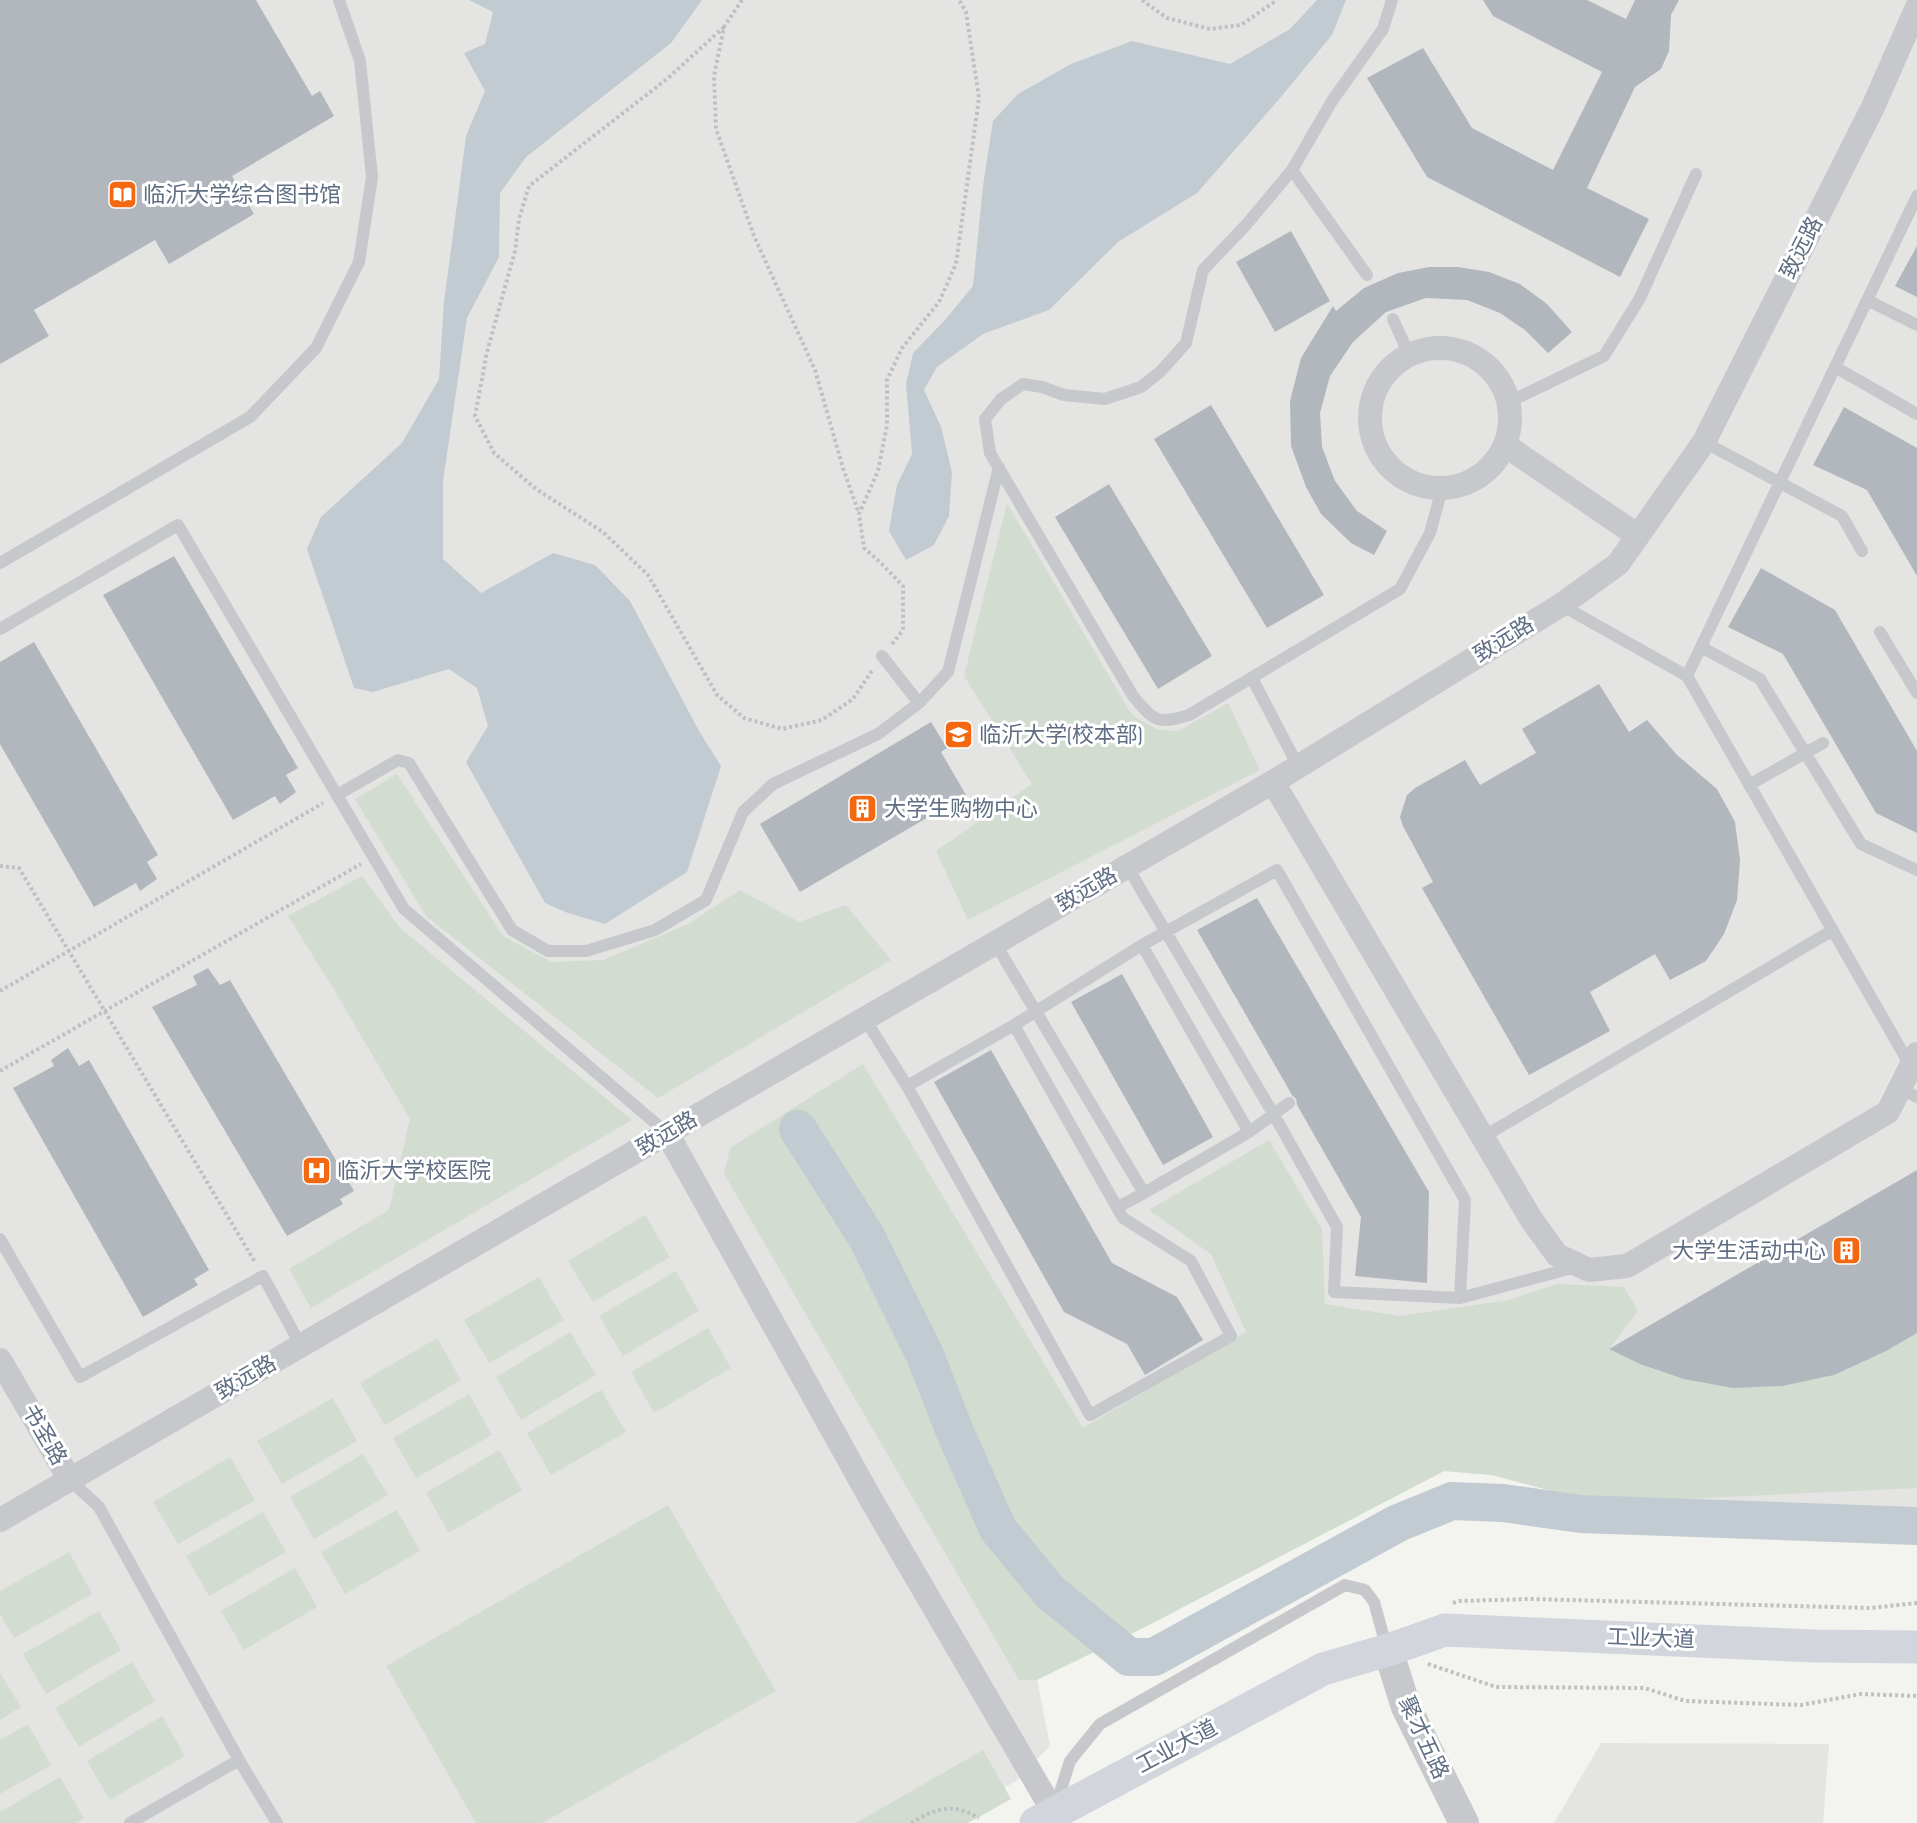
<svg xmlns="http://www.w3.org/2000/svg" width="1917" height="1823" viewBox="0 0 1917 1823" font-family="'Sofia Sans Condensed','Noto Sans SC',sans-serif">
	<rect width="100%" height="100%" fill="#f3f4ef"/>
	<path fill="#e4e4e3" d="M0,0H1917V1513L1596,1503L1492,1475L1444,1471L1145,1627L1037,1679L1050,1746L1016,1781L944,1823H0Z
		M1601,1743L1829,1744L1823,1823H1554Z"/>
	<path fill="#d3dcd0" d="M1007,503L1132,715L1158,730L1178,731L1228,703L1260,770L968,920L936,851L1032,784L964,676Z
		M397,774L503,936L551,962L603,960L688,924L740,890L799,922L846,905L891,960L658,1098L426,916L355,799Z
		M362,876L400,928L632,1120L311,1308L289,1269L389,1210L410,1119L333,988L288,916Z
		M863,1064L1083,1428L1246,1332L1211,1254L1149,1210L1269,1140L1322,1229L1325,1304L1399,1316L1509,1300L1557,1284L1624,1287L1638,1311L1609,1349C1673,1380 1734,1397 1804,1381C1814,1379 1826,1378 1835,1374C1863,1363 1890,1346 1917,1333V1488L1596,1503L1492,1475L1444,1471L1145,1627L1037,1680H1019L724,1174L730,1148Z
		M645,1215L670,1257L593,1302L568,1261Z
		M676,1271L699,1311L623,1356L599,1316Z
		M539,1277L564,1320L489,1363L464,1320Z
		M708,1328L731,1368L654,1413L631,1372Z
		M570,1332L596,1375L521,1420L496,1377Z
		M437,1338L461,1380L385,1425L360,1383Z
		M601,1390L626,1432L551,1475L527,1433Z
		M469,1394L492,1435L416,1478L393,1438Z
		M333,1398L357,1441L282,1484L257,1441Z
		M499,1450L522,1490L449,1533L426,1493Z
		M363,1454L388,1495L314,1539L290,1497Z
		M230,1457L255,1500L178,1544L153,1502Z
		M668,1505L776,1691L542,1823H476L386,1666Z
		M397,1510L420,1551L345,1594L321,1552Z
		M263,1512L286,1552L209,1596L186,1556Z
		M69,1552L92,1594L14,1638L0,1614V1591Z
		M295,1568L317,1607L244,1650L221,1611Z
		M99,1611L121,1650L46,1694L23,1654Z
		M132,1662L155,1701L79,1747L55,1708Z
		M0,1673L21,1707L0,1720Z
		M162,1716L185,1756L110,1800L87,1761Z
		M28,1724L51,1765L0,1794V1740Z
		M983,1750L1011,1799L968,1823H856Z
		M60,1777L84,1818L77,1823H0V1812Z"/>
	<path fill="#c2cbd1" d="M469,0H702L671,43L526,157L500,193L499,257L467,318L443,481V559L481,593L553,553L595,565L630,601L699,731L721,766L687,872L605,924L568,913L545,903L466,762L488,726L477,688L449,669L373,692L354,688L307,549L321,517L402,443L439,379L444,302L466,136L485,91L464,53L485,44L493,12Z
		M1317,0H1346L1332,35L1280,98L1197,193L1118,242L1049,310L983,334L937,367L924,390L941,427L952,472L949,516L934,545L906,560L889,531L897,485L912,454L906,384L913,353L945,320L973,286L983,186L993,121L1018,94L1071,64L1132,41L1230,64L1290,29Z"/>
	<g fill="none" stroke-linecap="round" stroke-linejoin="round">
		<path stroke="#c2cbd1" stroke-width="38" d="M798,1129L866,1236L925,1355L955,1432L998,1529L1050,1592L1129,1657H1154L1398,1523L1452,1501L1503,1503L1581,1514L1917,1526"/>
	</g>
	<path fill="#b2b7bd" d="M0,0H256L312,96L320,91L334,116L232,176L254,214L169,264L155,240L34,310L49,336L0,364Z
		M1483,0H1587L1626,19L1635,0H1679L1671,15L1669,51L1661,69L1635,87L1587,188L1649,219L1620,277L1427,177L1367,78L1423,48L1472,128L1553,170L1602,72L1493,16Z
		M1291,231L1330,301L1275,332L1236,262Z
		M1917,246V297L1895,286Z
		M1429,267H1458L1489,272L1520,284L1547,304L1572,332L1548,353L1525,330L1500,313L1467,300L1426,298L1386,312L1353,342L1330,376L1320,413L1322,447L1335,481L1357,511L1387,531L1374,555L1351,543L1321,514L1306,487L1291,446L1290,401L1301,358L1333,306L1336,311L1364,288L1398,273Z
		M1211,405L1324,595L1267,628L1154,439Z
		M1844,407L1917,448V576L1867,490L1813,465Z
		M1109,484L1212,656L1158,689L1055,517Z
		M174,556L298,768L286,775L296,792L280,804L275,796L233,820L103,595Z
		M1761,568L1835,610L1917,751V833L1876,813L1783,654L1728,627Z
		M34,642L158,855L147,862L157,879L140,891L136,883L94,907L0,744V662Z
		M1599,684L1629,732L1647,720L1677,755L1717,789L1735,822L1740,860L1737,900L1724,934L1706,961L1670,980L1655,954L1590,992L1610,1031L1529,1075L1422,888L1433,882L1403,826L1400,817L1407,795L1415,788L1465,760L1480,785L1536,753L1522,729Z
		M931,722L947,748L941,752L966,795L800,892L760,824Z
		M1257,898L1429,1192L1427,1283L1355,1276L1361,1217L1297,1105L1296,1099L1292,1095L1197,930Z
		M208,968L220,985L230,980L354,1191L340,1199L343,1204L287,1236L152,1007L197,985L193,976Z
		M1122,974L1213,1137L1163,1165L1071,1002Z
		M68,1048L79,1066L89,1060L209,1270L194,1279L198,1285L143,1317L13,1088L54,1066L51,1060Z
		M991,1050L1112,1263L1177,1297L1203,1340L1145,1375L1127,1344L1064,1312L934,1082Z
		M1917,1170V1333L1886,1351L1834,1375L1782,1386L1733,1388L1684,1379L1640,1364L1609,1349Z"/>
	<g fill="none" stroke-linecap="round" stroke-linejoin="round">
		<path stroke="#bec0c2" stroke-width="4" stroke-dasharray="3 3" stroke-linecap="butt" d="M742,0L724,27L714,76L716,129L754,236L815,370L843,468L859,514
			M1142,0L1167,18L1210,29L1241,25L1277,0
			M724,27L667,79L529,186L519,219L515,251L487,352L475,416L494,453L536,489L603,532L648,575L717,695L744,718L782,729L822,720L853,699L873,669
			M892,644L903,630V586L882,564L864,548L859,514L878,471L887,425V380L902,348L939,302L956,264L979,98L966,12L959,0
			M0,866L19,868L255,1262
			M0,991L323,803
			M0,1071L361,864
			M1453,1603L1459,1601L1531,1599L1870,1608L1917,1603
			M1428,1664L1496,1687L1645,1688L1685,1701L1801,1705L1861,1694L1917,1696
			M911,1823C937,1808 951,1802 979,1818"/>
		<path stroke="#c6c8cc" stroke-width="12" d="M1392,0L1383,29L1332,101L1292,170L1246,225L1203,270L1186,343L1160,372L1141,387L1105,399L1064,395L1042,387L1023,384L1001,399L985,419L990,453L1133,696C1154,721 1158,725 1189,715L1400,589L1430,533L1442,489
			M1292,170L1367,275
			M1867,300L1917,325
			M1393,319L1409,355
			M1835,367L1917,414
			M1509,402L1604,356L1640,298L1696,174
			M1704,442L1842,516L1862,551
			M0,563L250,417L316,348L359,262L372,177L360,61L339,0
			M1561,605L1687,676L1911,1067
			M0,629L178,525L404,909L667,1133
			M1880,632L1917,693
			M1701,647L1760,679L1861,844L1917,870
			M882,656L919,703
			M1687,676L1917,196
			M1252,678L1298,766
			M1749,785L1823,743
			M337,795L398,760L409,763L512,930L548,951H586L655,930L706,900L743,812L773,784L878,734L919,703L948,672L999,467
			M1127,866L1274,1115L1337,1227L1334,1292L1460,1298L1576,1267
			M995,943L1035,1010L1144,1193L1249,1132L1142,945L1014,1025
			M1142,945L1277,870L1465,1200L1460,1298
			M865,1019L907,1086L1090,1415L1231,1336L1191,1261L1123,1218L1014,1025L907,1086
			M1900,1089L1917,1097
			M1249,1132L1289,1103
			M1483,1137L1833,930
			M1118,1207L1144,1193
			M0,1239L80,1377L263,1276L301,1346
			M70,1480L99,1507L239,1760L277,1823
			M1056,1805L1070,1761L1100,1724L1345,1585L1365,1590L1374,1602L1387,1649
			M130,1823L239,1760"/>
		<path stroke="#c6c8cc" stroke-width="24" d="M1370 418a70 70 0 1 1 140 0a70 70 0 1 1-140 0Z
			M1505,445L1638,536
			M1273,782L1531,1219L1557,1255L1589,1270L1627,1266L1888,1112L1917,1054
			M667,1133L873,1503L1060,1823
			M0,1360L70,1480
			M0,1520L1273,782L1561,605L1618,564L1704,442L1873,107L1917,7"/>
		<path stroke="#c6c8cc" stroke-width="30" d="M1388,1650L1406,1707L1464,1823"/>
		<path stroke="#d2d6dc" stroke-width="33" d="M1036,1823L1323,1669L1388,1650L1445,1630L1814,1646L1917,1647"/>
	</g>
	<defs>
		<symbol id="library-square" viewBox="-11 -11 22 22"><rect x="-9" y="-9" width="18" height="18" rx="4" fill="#f36810" stroke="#fff"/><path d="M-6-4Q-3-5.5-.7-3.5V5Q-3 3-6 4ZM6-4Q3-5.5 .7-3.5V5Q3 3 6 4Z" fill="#fff"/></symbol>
		<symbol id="university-square" viewBox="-11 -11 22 22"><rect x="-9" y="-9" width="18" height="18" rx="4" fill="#f36810" stroke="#fff"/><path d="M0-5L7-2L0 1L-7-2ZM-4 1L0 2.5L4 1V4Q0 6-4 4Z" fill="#fff"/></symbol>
		<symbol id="building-square" viewBox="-11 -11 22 22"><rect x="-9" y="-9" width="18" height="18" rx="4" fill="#f36810" stroke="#fff"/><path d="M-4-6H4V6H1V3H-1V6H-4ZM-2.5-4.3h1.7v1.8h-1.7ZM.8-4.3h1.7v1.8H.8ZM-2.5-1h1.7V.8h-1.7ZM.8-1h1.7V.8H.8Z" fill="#fff"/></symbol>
		<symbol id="hospital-square" viewBox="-11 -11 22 22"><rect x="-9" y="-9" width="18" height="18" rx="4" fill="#f36810" stroke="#fff"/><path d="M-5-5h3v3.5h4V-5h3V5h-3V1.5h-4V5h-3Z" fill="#fff"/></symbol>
	</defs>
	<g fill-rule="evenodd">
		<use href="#library-square" x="106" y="178" width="33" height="33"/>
		<use href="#university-square" x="942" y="718" width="33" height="33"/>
		<use href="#building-square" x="846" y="792" width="33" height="33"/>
		<use href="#hospital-square" x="300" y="1154" width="33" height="33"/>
		<use href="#building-square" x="1830" y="1234" width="33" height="33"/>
	</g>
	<g text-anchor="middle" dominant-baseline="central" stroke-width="6" stroke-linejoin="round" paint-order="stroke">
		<g font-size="22" fill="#606e83" stroke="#fff" text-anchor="start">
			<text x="143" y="195">临沂大学综合图书馆</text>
			<text x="979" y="735">临沂大学(校本部)</text>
			<text x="884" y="809">大学生购物中心</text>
			<text x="337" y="1171">临沂大学校医院</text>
			<text x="1826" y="1251" text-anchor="end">大学生活动中心</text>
		</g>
		<g font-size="22" fill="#606e83" stroke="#fff">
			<text transform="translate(1802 248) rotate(-63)">致远路</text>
			<text transform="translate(1504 640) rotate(-32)">致远路</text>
			<text transform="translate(1087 890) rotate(-30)">致远路</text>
			<text transform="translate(667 1134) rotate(-30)">致远路</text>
			<text transform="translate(246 1378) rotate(-30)">致远路</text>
			<text transform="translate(44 1435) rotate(60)">书圣路</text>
			<text transform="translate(1651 1639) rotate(2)">工业大道</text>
			<text transform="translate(1423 1738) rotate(65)">聚才五路</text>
			<text transform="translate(1177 1747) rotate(-28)">工业大道</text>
		</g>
	</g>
</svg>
